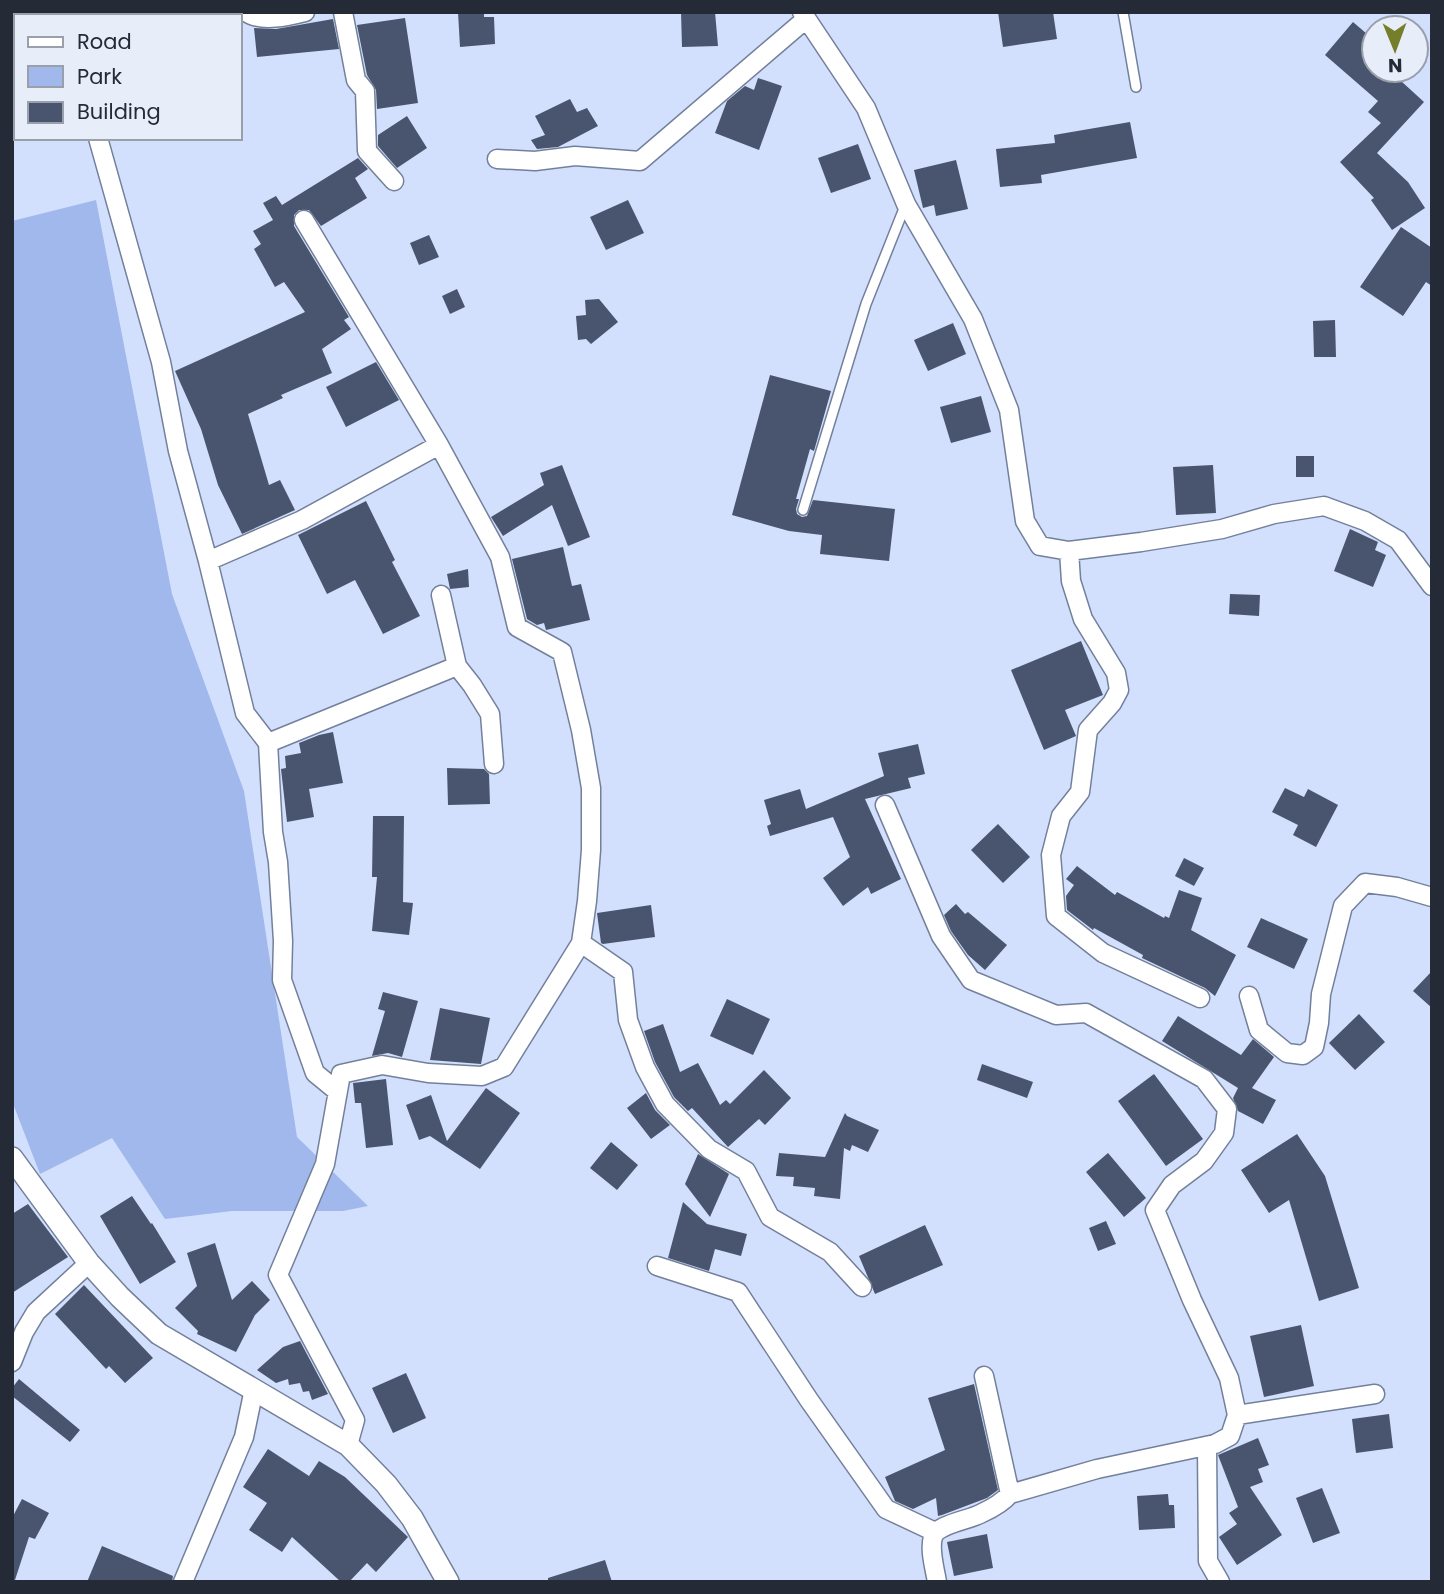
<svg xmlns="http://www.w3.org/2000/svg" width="1444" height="1594" viewBox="0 0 1444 1594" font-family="Poppins,sans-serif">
	<rect width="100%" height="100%" fill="#d2e0fe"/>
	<path fill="#a1b8ec" d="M96,200L172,594L244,791L297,1137L368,1206L343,1211H232L165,1219L112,1138L40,1174L12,1101V221Z"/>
	<path fill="#49556e" d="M458,12H484V17H494L495,44L460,47Z
		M681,12H715L718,46L682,47Z
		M998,12H1053L1057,39L1003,47Z
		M405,18L418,103L377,109L376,90L367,75L357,25Z
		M333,19L339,49L257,57L254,28L276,29Z
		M1353,22L1374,40V70H1389L1424,102L1377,153L1408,182L1425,208L1392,230L1371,200L1374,198L1340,162L1381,123L1368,112L1378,101L1325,55Z
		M758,78L782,86L759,150L715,133L727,101L745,86L754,90Z
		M570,99L577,112L587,108L598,126L558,147L537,149L531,140L545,135L535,116Z
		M407,116L427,148L397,168L378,146V135Z
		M1130,122L1137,158L1041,175L1042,183L1000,187L996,149L1055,143L1054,135Z
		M858,144L871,179L831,193L818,158Z
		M358,158L368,169L355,178L367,198L321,226L309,210H299L294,215V226L349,317L344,320L351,329L322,349L332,373L281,395L283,398L248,414L269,485L280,480L295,510L242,534L218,485L201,429L175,371L305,312L284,282L275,287L254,249L261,244L253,231L273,220L263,203L276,196L282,205Z
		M956,160L968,209L936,216L934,205L923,208L914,170Z
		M628,200L644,233L606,250L590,217Z
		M1401,227L1432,248V286L1426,282L1403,316L1360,287Z
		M429,235L439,257L419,265L410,243Z
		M457,289L465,307L450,314L442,296Z
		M599,299L618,322L591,344L586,339L578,340L576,316L586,315L585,300Z
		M1335,320L1336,357H1314L1313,321Z
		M953,323L966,354L928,371L914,340Z
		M376,362L399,400L346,427L326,387Z
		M770,375L831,391L814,451L810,449L796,499H799L796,509L797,514L802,517L807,516L813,500L895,509L889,561L820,554L822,535L789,531L732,515Z
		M981,396L991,432L951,443L940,407Z
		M1296,456H1314V477H1296Z
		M562,465L590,537L568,546L552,505L503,536L491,517L544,485L540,473Z
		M1213,465L1216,513L1176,515L1173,467Z
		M366,501L395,560L392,562L420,616L383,634L355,580L327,594L298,535Z
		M1350,529L1378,542L1375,550L1386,555L1373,587L1334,571Z
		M563,547L572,586L581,584L590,620L546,630L544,623L537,625L527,619L512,559Z
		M468,569L469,587L450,589L447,574Z
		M1230,594L1260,595L1259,616L1229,614Z
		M1081,641L1103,695L1065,710L1076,736L1044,750L1011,670Z
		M333,732L343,783L309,789L314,817L287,822L281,769L286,768L285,756L301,753L299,743L319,735Z
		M918,744L925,774L908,778L911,788L865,799L901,879L871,894L868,887L843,906L823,878L850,857L833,817L770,836L767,826L771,824L764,800L800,789L806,809L884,776L878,753Z
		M447,768L484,769L489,774L490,804L448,805Z
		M1285,788L1304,797L1308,789L1338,805L1316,847L1293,835L1298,825L1272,812Z
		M373,816H404L403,902L413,903L409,935L372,931L377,877H372Z
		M998,824L1030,857L1003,883L971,850Z
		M1184,858L1204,868L1194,886L1175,876Z
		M1077,866L1115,895L1117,892L1164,918L1165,916L1169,918L1179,890L1202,898L1191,930L1236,955L1215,996L1205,988L1142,958L1143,955L1094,928L1093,930L1067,910L1066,896L1074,885L1066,879Z
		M956,904L965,914L968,912L1007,945L985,970L968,955L951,931L944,915Z
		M651,905L655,937L603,944L601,943L597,913Z
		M1261,918L1308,939L1294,969L1247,947Z
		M1432,971V1008L1413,991Z
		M383,992L418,1001L402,1057L388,1053L372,1056L385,1011L378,1009Z
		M727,999L770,1019L753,1055L710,1036Z
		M440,1008L490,1018L481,1064L430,1060Z
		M1359,1014L1385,1042L1355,1070L1329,1043Z
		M1178,1016L1241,1055L1253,1039L1274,1057L1252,1088L1276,1100L1263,1124L1238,1111L1233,1098L1238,1088L1162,1041Z
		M663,1024L680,1072L698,1063L720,1105L726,1100L730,1104L764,1070L791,1098L765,1125L759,1119L728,1147L692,1108L688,1111L674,1097L655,1062L644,1031Z
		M982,1064L1033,1082L1027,1098L977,1080Z
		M1154,1074L1203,1139L1166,1166L1118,1101Z
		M386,1079L393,1145L366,1148L361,1103H355L353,1083Z
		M486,1088L520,1113L480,1169L430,1136L419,1140L406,1105L431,1095L447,1141Z
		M646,1093L655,1110L670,1125L651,1139L627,1108Z
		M845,1113L847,1116L879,1130L868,1152L852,1145L850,1151L844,1148L840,1199L814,1196L815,1188L793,1186L794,1177L776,1176L779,1153L825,1157Z
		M1297,1134L1325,1176L1359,1288L1319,1301L1289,1200L1269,1213L1241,1170Z
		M611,1142L638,1165L617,1190L590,1168Z
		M1108,1153L1146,1198L1124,1217L1086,1172Z
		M698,1154L729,1174L710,1217L685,1184Z
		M132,1196L151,1224L152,1223L176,1262L140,1284L100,1216Z
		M683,1202L707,1224L747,1234L741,1256L715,1249L709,1271L668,1258Z
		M28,1204L68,1257L12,1293V1214Z
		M1106,1221L1116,1244L1098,1251L1089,1228Z
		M925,1225L943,1265L875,1294L859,1256Z
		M215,1243L232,1300L252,1281L270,1300L255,1315L236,1352L197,1334L198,1331L175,1308L197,1286L187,1253Z
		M84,1285L153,1358L125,1383L109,1366L106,1369L55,1314Z
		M1301,1325L1314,1386L1264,1397L1250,1336Z
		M300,1341L328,1394L312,1400L309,1391L303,1392L300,1383L289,1385L288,1379L276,1383L257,1370L283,1347Z
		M406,1373L426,1418L393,1433L372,1388Z
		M19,1379L80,1430L70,1442L12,1396V1388Z
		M974,1384L998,1490L987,1498L942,1515L938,1516L936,1498L913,1509L895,1501L885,1477L945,1450L928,1398Z
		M1389,1414L1393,1448L1356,1453L1352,1419Z
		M1258,1438L1269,1465L1258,1469L1263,1482L1250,1487L1282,1535L1237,1565L1219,1537L1237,1524L1229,1513L1238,1507L1218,1455Z
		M268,1449L309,1476L319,1461L345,1477L408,1537L376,1572L367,1563L349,1582H341L292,1537L282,1552L249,1530L267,1503L243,1487Z
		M1322,1488L1340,1533L1313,1543L1296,1498Z
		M1168,1494L1169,1505H1174L1175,1528L1139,1530L1137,1496Z
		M22,1499L49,1513L35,1539L29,1537L15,1580L12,1579V1518Z
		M987,1534L993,1568L954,1576L947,1542Z
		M102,1546L173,1576L172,1582H87Z
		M605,1560L612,1582H548V1578Z"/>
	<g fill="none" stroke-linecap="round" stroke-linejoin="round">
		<defs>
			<path id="service" d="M1123,12L1136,87
				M803,510L866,304L905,206"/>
			<path id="minor" d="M59,12L60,16
				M246,12C261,23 289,16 305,12
				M343,12L356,80L365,91L367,151L394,181
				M802,12L866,108L906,204L973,319L1009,410L1025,521L1040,546L1069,551L1141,542L1222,529L1274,514L1324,506L1365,521L1398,540L1432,586
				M98,138L161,362L178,451L208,561L245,713L268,743L273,832L278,862L283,941L282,980L315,1073L337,1091
				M497,159L535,161L575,156L640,161L806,19
				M304,220L439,445L500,557L517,627L562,652L581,730L591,788V850L587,901L581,943L504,1067L482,1076L428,1073L382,1065L341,1074L325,1164L278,1275L355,1420L348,1445
				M1069,551L1071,581L1083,619L1116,673L1119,690L1112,703L1088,730L1080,792L1061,816L1051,855L1056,916L1103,953L1200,998
				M208,561L302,520L439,445
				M441,595L457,666L472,685L490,714L494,764
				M268,743L457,666
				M885,805L941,936L971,980L1056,1015L1086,1013L1204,1079L1227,1109L1224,1133L1204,1161L1172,1185L1155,1210L1192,1300L1229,1378L1237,1415L1230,1436L1215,1444L1097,1469L1010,1494C1002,1503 993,1508 982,1513C970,1520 937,1524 933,1537C929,1550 935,1569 937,1582
				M581,943L623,972L628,1020L645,1067L665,1104L709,1149L746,1171L770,1217L830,1252L862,1287
				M1249,996L1259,1030L1287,1053L1303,1055L1314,1047L1319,1023L1321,994L1343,906L1365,883L1397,887L1432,897
				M657,1266L738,1292L809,1400L886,1509L935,1532
				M12,1362L24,1332L36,1312L89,1263
				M984,1376L1010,1494
				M1237,1415L1375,1394
				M1207,1446L1208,1561L1220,1582
				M183,1582L244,1437L254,1389"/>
			<path id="tertiary" d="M12,1158L89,1263L120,1297L159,1334L348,1445L386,1484L412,1518L448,1582"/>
		</defs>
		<use href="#service" stroke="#73809b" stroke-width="12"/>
		<use href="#minor" stroke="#73809b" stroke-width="21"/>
		<use href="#tertiary" stroke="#73809b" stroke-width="24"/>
		<use href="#service" stroke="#fff" stroke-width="9"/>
		<use href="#minor" stroke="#fff" stroke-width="18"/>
		<use href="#tertiary" stroke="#fff" stroke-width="21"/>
	</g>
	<rect width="1444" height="1594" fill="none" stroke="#252b36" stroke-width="28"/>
	<rect x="14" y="14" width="228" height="126" fill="#e7edf9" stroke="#999fab" stroke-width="2"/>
	<rect x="28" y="37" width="35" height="10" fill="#ffffff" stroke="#999fab" stroke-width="2"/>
	<text x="77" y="49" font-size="21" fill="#252b36">Road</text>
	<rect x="28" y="66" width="35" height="21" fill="#a1b8ec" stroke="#999fab" stroke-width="2"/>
	<text x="77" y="84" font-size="21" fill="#252b36">Park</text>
	<rect x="28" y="102" width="35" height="21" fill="#49556e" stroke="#999fab" stroke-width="2"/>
	<text x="77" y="119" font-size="21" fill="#252b36">Building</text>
	<g transform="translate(1395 49) rotate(179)"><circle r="33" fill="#e7edf9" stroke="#999fab" stroke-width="2"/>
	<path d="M0-5L12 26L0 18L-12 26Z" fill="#757e2a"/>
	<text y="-10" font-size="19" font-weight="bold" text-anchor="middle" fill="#252b36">N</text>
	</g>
</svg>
